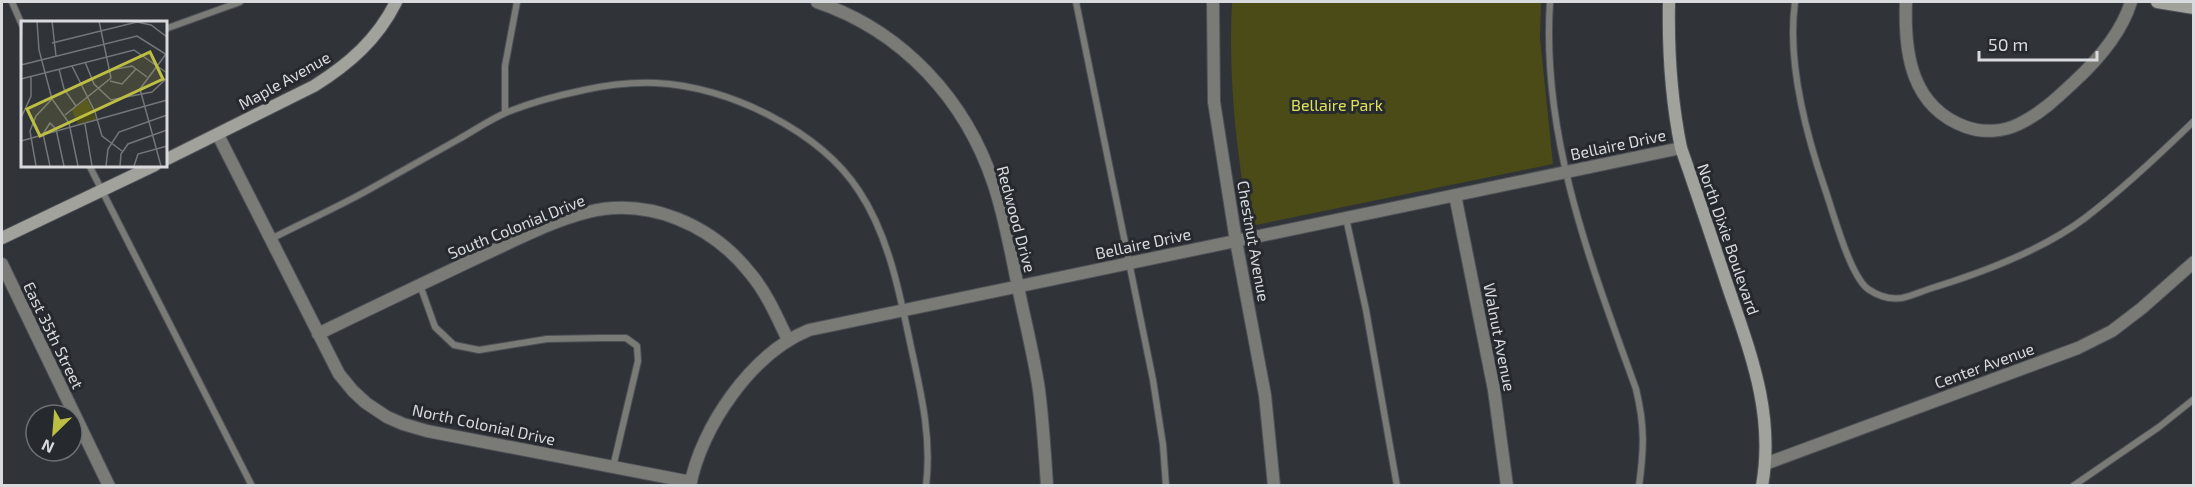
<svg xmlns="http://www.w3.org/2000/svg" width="2195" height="487" viewBox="0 0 2195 487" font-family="'Exo 2',sans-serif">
	<rect width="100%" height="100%" fill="#303338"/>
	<path fill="#4a4b17" d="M1232,2H1541L1540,38L1553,164L1256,225L1248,218C1236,147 1228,74 1232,2Z"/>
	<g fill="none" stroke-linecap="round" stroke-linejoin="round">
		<defs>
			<path id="lane" d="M12,2L22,25
				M1076,2L1153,380L1163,445L1166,486
				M1550,2C1541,137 1591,264 1636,389C1645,426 1644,449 1639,486
				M1795,2C1787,60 1806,134 1825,189C1833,212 1850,276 1868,289C1878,296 1888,300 1902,298C1912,296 1922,291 1932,288C1981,273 2044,249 2085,218C2123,189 2159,155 2194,121
				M165,29L240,2
				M505,113V66L517,2
				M89,165L252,486
				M1346,218L1366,310L1397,486
				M271,239C304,222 338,207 370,189C400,172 429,156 459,139C475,130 492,118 510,111C533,102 560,95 584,90C607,85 633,82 656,83C728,86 820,131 859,191C889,236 900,295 911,347C921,393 932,438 926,486
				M420,285L435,327L454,345L479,350L547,339L600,338H626L637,346L638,361L613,467
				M2073,486L2159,427L2194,399"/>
			<path id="street" d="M817,2C903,31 966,100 994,185C1005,218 1011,253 1018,287C1025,321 1034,356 1039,390C1043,422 1045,454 1047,486
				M1213,2L1214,102L1236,241L1265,395L1274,486
				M1906,2C1904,53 1911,107 1966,127C1983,133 2003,132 2019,124C2040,114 2057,98 2074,82C2098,60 2121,34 2131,2
				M218,135L339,374L353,391L366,403L387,417L403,424L427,431L691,482
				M1455,195L1494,390L1507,486
				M2,264L109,486
				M318,334C373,307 428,281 483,255C516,240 552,221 588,212C649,197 712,225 750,273C767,293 777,317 788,340
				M1765,464L2078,348L2112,331L2142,308L2194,262
				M690,486C701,427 752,353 809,330L1681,148"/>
			<path id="secondary" d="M1669,2C1668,51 1671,99 1681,148C1697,193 1712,239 1727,284C1750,352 1775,413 1762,486
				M2157,2L2194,8
				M165,160L314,86C349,64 377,40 396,2
				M2,238L155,165"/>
		</defs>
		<use href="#lane" stroke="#4e5156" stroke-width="8"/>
		<use href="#street" stroke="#4e5156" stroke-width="14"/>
		<use href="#secondary" stroke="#4e5156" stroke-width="14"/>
		<use href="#lane" stroke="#7a7a77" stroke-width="6"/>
		<use href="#street" stroke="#7a7a77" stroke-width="12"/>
		<use href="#secondary" stroke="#a2a29d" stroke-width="12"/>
	</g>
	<g text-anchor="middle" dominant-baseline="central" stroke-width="6" stroke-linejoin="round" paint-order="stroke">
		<g font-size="16" fill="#d8dadd" stroke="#26292e">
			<text transform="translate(284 80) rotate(-29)">Maple Avenue</text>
			<text transform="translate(1618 144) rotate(-12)">Bellaire Drive</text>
			<text transform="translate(1017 219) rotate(75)">Redwood Drive</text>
			<text transform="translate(516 226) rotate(-22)">South Colonial Drive</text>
			<text transform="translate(1729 239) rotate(71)">North Dixie Boulevard</text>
			<text transform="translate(1254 241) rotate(80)">Chestnut Avenue</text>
			<text transform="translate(1143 243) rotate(-12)">Bellaire Drive</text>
			<text transform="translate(54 335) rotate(64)">East 35th Street</text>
			<text transform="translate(1500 337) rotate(79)">Walnut Avenue</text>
			<text transform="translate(1984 365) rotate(-20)">Center Avenue</text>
			<text transform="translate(484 424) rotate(12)">North Colonial Drive</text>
		</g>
		<g font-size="16" fill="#dee156" stroke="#26292e">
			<text x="1337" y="104">Bellaire Park</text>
		</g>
	</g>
	<g transform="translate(21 21)">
		<rect width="146" height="146" fill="#303338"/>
		<path d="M66,78L76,99L57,104L51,89Z" fill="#4a4b17"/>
		<path fill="none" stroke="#73767a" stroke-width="1.5" d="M16,0L18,29L31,78L48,102L57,145M31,0L35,35M31,22L116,1L130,4L146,16M0,31L1,0M64,41L73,63L90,79L131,71L146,57M0,44L116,15L146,34M51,45L74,91L81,115L101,130M38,48L43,68L55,85M90,49L111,45L126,56M0,58L113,29L146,52M89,60L101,63L115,48M44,94L90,57L78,0M0,97L10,75V56M64,103L71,145M0,120L146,79M15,145L9,110L15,95L31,78M29,145L22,113L29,102L35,108L43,145M85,145L87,128L98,111L146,94M99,145L100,133L107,123L146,109M113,145L117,133L146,125M140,145L119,68L145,33"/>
		<path fill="#bdbf43" fill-opacity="0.15" stroke="#bdbf43" stroke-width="3" d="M129,31L142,58L19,115L6,88Z"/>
		<rect width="146" height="146" fill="none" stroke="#d8dadd" stroke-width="3"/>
	</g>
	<rect width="2195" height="487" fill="none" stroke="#d8dadd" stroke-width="6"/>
	<g transform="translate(54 433) rotate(205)"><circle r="28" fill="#26292e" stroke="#6d7074" stroke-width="1.5"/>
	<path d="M0-4.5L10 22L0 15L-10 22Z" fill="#bdbf43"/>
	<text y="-9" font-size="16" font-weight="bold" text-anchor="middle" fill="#d8dadd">N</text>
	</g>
	<path d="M1979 51v9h118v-9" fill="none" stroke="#d8dadd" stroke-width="3"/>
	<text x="1988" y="51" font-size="18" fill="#d8dadd" stroke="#26292e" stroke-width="4.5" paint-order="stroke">50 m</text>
</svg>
